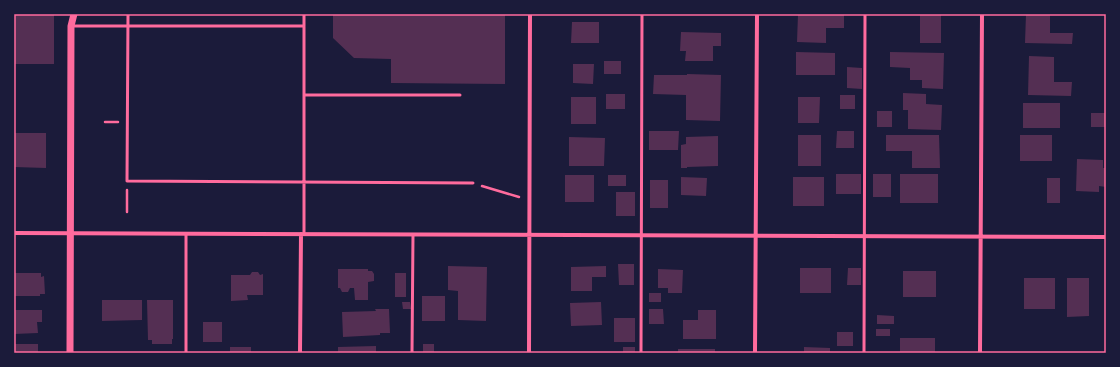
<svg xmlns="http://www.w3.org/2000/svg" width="1120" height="367" viewBox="0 0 1120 367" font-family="Inter,sans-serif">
	<rect width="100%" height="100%" fill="#1b1b3a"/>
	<path fill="#542f53" d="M14,14H54V64H14Z
		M333,14H505V84L391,83V59L354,58L333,38Z
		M798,14H844V28H826V43L797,42Z
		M920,14H941V43H920Z
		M1026,14H1050V33H1073L1072,44L1025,43Z
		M572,22H599V43H571Z
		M681,32L721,33V46H713V61H685L686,51H680Z
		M796,52L835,53V75H796Z
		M890,52L944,53L943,89L922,88V80H910V68L890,67Z
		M1029,56L1054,57V82H1072L1071,96L1028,95Z
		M604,61H621V74H604Z
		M573,64H594L593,84L573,83Z
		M847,67L862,68V89L847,88Z
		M687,74L721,75L720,121L686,120V95L653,94L654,75H687Z
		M903,93L926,94V104L942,105L941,130L908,129V110H903Z
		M606,94H625V109H606Z
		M840,95H855V109H840Z
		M571,97H596V124H571Z
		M798,97H820L819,123H798Z
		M1023,103H1060V128H1023Z
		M877,111H892V127H877Z
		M1091,113H1106V127H1091Z
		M649,131H679L678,150H649Z
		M837,131H854V148H836Z
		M14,133H46V168L14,167Z
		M798,135H821V166H798Z
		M886,135H939L940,168H912V151H886Z
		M1020,135H1052V161H1020Z
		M718,136V166L687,167V168H681V145L686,144V137Z
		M569,137L605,138L604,166H569Z
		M1077,159L1103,160V168H1106V187L1099,186V192L1076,191Z
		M836,174H861V194H836Z
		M873,174H891V197H873Z
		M900,174H938V203H900Z
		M565,175H594V202H565Z
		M608,175H626V186H608Z
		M681,177L707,178L706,196L681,195Z
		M793,177H824V206H793Z
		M1047,178H1060V203H1047Z
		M650,180H668V208H650Z
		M616,192H635V216H616Z
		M618,264H634V285H619Z
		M448,266L487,267L486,321L458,320V291L448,290Z
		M606,266V277H592V291H571V267Z
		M800,268H831V293H800Z
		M848,268H861V285H847Z
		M338,269H368V271H372L374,274V281L368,282V300H355L354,288H350L348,292H342L340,288H338Z
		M658,269L683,270L682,293H668V288H658Z
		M903,271H936V297H903Z
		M252,272H258L260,275L263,274V295H247L248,300L231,301V275H250Z
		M14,273H41V277L44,276L45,294H40V296H15Z
		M395,273H406V297H395Z
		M1024,278H1055V309H1024Z
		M1067,278H1089V316L1067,317Z
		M649,293H661V302H649Z
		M422,296H445V321H422Z
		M102,300H142V320L102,321Z
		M147,300H173V339H172V344H152V340H148Z
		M402,302H410L411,309H403Z
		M601,302L602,325L571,326L570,303Z
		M375,309H389L390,333H380V335L343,337L342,312L376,311Z
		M649,309H663L664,324H649Z
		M14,310H42V322H37L38,333L14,334Z
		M698,310H716V339H683V320H698Z
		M877,315L894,316V324H877Z
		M614,318H635V342H614Z
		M203,322H222V342H203Z
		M876,329H890V336H876Z
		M837,332H853V346H837Z
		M900,338H935V353H900Z
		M14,344H38V353H14Z
		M423,344H434V353H423Z
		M376,346V353H338V347Z
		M230,347H251V353H230Z
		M623,347H635V353H623Z
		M804,347L830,348V353H804Z
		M678,349H715V353H678Z"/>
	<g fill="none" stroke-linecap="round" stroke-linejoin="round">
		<path stroke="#ff6b9d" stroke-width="2.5" d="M105,122H118
			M482,186L519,197
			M127,212V190"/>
		<path stroke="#ff6b9d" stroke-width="3" d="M128,14L127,181L473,183
			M71,26H304
			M304,95H460
			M304,234V14
			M186,353V234
			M412,353L413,235
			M641,353L642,14
			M864,353L865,14"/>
		<path stroke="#ff6b9d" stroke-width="4" d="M14,233L1106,237
			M300,353L301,234
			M529,353L530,14
			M755,353L757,14
			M980,353L982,14"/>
		<path stroke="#ff6b9d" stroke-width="7" d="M70,353L71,26L74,14"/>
	</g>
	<rect width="1120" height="367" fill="none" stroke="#1b1b3a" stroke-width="30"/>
	<rect x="15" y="15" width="1090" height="337" fill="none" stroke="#ff6b9d" stroke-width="1.5"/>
</svg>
